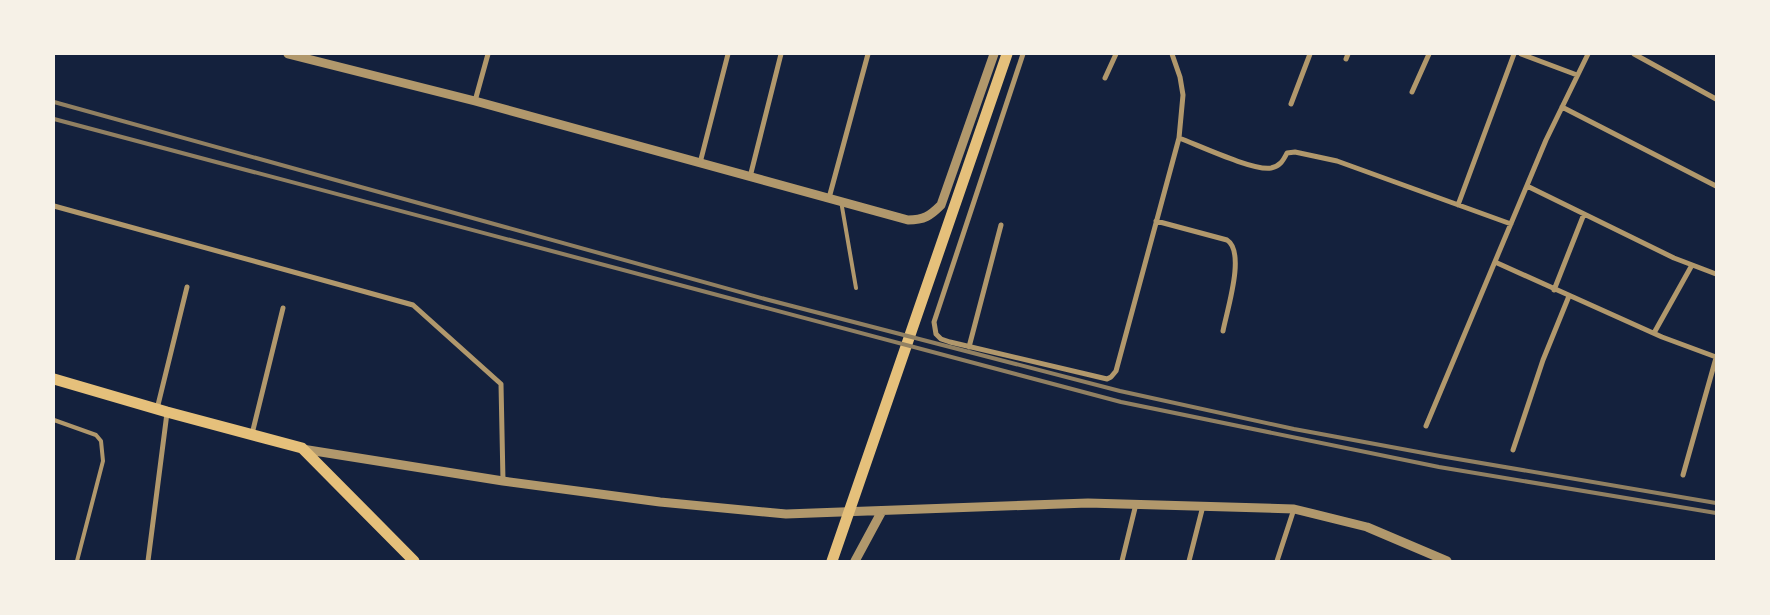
<svg xmlns="http://www.w3.org/2000/svg" width="1770" height="615" viewBox="0 0 1770 615" font-family="'Asap Condensed',sans-serif">
	<rect width="100%" height="100%" fill="#14213d"/>
	<g fill="none" stroke-linecap="round" stroke-linejoin="round">
		<path stroke="#b1986c" stroke-width="4" d="M841,201L856,288
			M54,420L96,435L101,441L103,461L77,561"/>
		<path stroke="#b1986c" stroke-width="5" d="M1023,54L934,322L936,334L941,339L950,342L1107,379L1111,377L1116,371L1179,138L1183,95L1180,77L1172,54
			M1521,54L1577,75
			M1634,54L1716,99
			M1346,59L1348,54
			M1105,78L1116,54
			M1412,92L1429,54
			M475,101L488,54
			M1291,104L1310,54
			M1562,107L1716,186
			M1179,138C1198,145 1253,171 1271,168C1280,166 1283,161 1287,153L1295,152L1337,161L1511,224
			M700,163L728,54
			M750,177L781,54
			M1527,186L1674,258L1716,274
			M829,198L868,54
			M1458,205L1514,54
			M54,206L413,305L501,384L503,481
			M1156,221L1227,240C1246,252 1227,310 1223,331
			M1495,262L1662,337L1716,357
			M1554,290L1584,214
			M1654,333L1692,265
			M969,347L1001,225
			M157,409L187,287
			M1426,426L1546,140L1588,54
			M252,434L283,308
			M1513,450L1543,360L1569,296
			M1683,475L1716,358
			M148,561L167,413
			M1122,561L1136,504
			M1189,561L1203,506
			M1277,561L1294,509"/>
		<path stroke="#b1986c" stroke-width="9" d="M288,54L475,101L908,220C924,220 930,216 941,205L994,54
			M302,449L503,481L660,502L786,514L1088,503L1294,509L1367,527L1447,561
			M855,561L882,511"/>
		<path stroke="#e5c07b" stroke-width="11" d="M54,379L167,412L302,448L414,561
			M832,561L1007,54"/>
		<path stroke="#918062" stroke-width="4" d="M54,102L765,299L1120,391L1294,429L1440,456L1716,503
			M54,119L1121,402L1439,467L1716,513"/>
	</g>
	<rect width="1770" height="615" fill="none" stroke="#f6f1e7" stroke-width="110"/>
</svg>
